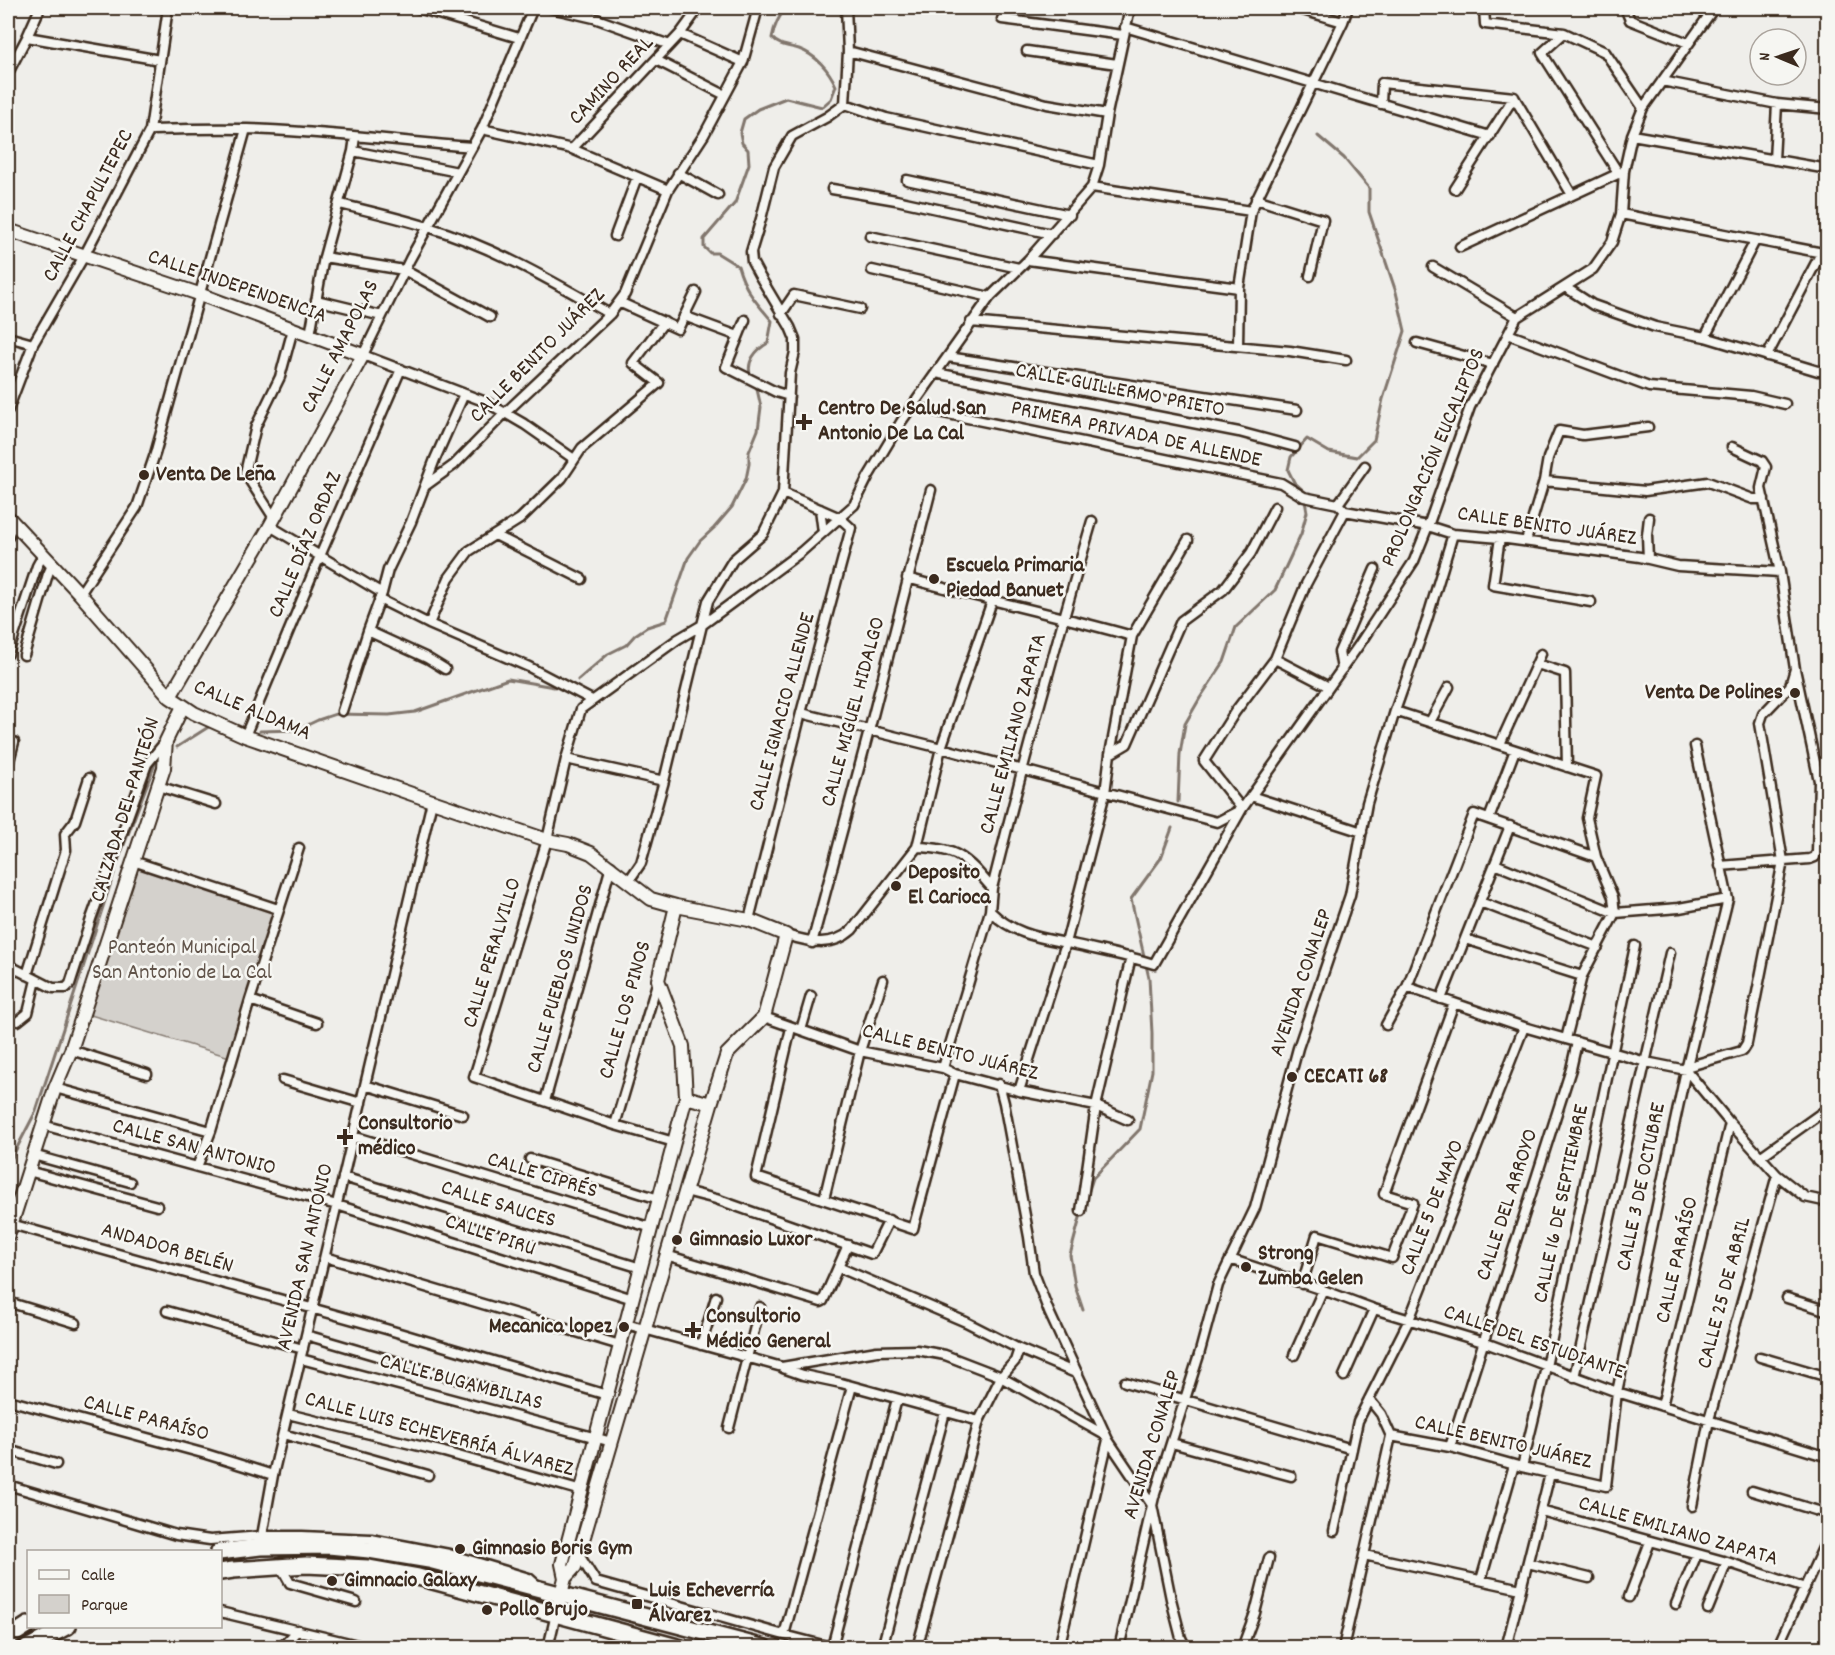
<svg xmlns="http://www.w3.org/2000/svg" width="1835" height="1655" viewBox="0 0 1835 1655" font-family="Dekko,sans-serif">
	<rect width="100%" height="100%" fill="#efeeea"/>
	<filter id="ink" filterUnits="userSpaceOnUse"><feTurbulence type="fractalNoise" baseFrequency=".0167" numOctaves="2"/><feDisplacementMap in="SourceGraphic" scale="12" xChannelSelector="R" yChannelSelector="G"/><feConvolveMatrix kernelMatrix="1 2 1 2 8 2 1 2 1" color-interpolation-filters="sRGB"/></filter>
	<g filter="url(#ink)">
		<path fill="#d4d1cc" stroke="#887e75" stroke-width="1.5" d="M133,861L278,909L233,1058L84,1013Z"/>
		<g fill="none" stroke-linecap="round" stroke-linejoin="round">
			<path stroke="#81766d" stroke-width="3" d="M751,377C745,362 756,350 768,343L772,321C756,302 745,291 738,266L717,253H710L704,247V239L735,203L749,164L748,150L742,143L740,133L744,119L758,109L786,98L822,107L831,99L836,86C829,70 816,55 799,49C789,46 779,46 772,38C774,27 778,17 786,8
				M578,680L608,654L626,645L635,635L647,627L666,621L688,558L700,541L714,528L732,507L746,479L749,464V452L758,430L761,407L756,385
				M260,731L297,730L318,720L336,714L389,715L415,712L508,679L554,687
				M177,747L210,726
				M1178,802L1180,754L1185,724L1200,698L1224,662L1236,627L1275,590L1301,534L1307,512L1303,490L1294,482L1288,470L1291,457L1307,439L1329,452L1357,457L1374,440L1383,399L1405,331L1396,292L1369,212V188L1344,158L1318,136
				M8,1165L36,1111L119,858L156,761
				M1087,1196L1093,1178L1140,1129L1152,1071V1033L1149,978L1131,899L1161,858L1172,828
				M1081,1214L1070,1255L1075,1286L1083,1310"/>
			<defs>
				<path id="street" d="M418,8L519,38
					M533,8L482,129L410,259L363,355L486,402L524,424L574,459
					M551,8L594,18L670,45
					M1296,8L1343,22
					M1484,8L1485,24L1564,33L1605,52L1643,108
					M1625,8L1630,20L1688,43
					M1002,19L1123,35
					M1125,27L1490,136
					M1564,33L1542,53L1619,174
					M680,34L743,62
					M27,37L160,60
					M848,51L1047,104L1107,114
					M1027,51L1117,64
					M656,60L725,95
					M8,73L27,37L40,8
					M1662,81L1777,104L1828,109
					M1514,97L1572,195
					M845,104L886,118L1099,165
					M1381,104L1382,83L1514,97
					M482,129L572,149L668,190
					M150,130C183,129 215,128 247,129C323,131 397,141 472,147
					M1632,135L1828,169
					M572,149L680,34L699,8
					M353,151L458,172
					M1774,160L1777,104
					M678,173L718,195
					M907,180L1070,215
					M1092,187L1251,211
					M832,189L896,200L1052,234
					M1455,189L1514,97
					M1256,199L1323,220L1310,276
					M340,204C369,211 399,218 428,227C492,246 552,281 610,314
					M1621,214L1828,254
					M615,236L637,177
					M870,236L1019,268
					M1460,247L1624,171
					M324,257L404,270L490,317
					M1028,260L1239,288
					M1433,267L1517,317
					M872,270L990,297
					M1565,287L1593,305L1655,327L1705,337L1818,371L1828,370
					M316,300L382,316
					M619,302L678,329L696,292
					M781,314L794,295L860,309
					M684,316L738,336
					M745,320L726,367L776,392L789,396
					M971,322L1290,351L1346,360
					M1508,334L1649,387L1751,396L1785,404
					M310,335L324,257L353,151L355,137
					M8,337L33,344
					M1705,337L1755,241
					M1417,343L1493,364
					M1238,346L1239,288L1251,211L1343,22L1348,8
					M1767,356L1821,253
					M948,357L1297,410
					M936,373L1239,432L1295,447
					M914,407L1281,483L1304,497L1338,504L1345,511L1428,526L1453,534L1500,538L1640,557L1678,566L1780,572
					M8,410L33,344L84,256L150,130L168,8
					M1544,481L1645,491L1708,482L1753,499H1764
					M425,486L454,465L505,413L610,314L625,294L668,190L704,135L743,62L758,8
					M1338,504L1365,466
					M820,509L823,532
					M274,518L245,473L256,426L280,377L293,329
					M270,526L382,593
					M495,535L582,579
					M8,537L13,523
					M1500,538L1493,585L1591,602
					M1526,541L1544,481L1548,458L1559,431L1583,435L1648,427
					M1648,559L1647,535L1649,518
					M907,578C982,599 1058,615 1132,636
					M80,594L137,507L155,454L246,129
					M379,599L429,624L529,667L592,700
					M429,624L449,578L469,551L520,519L562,478L582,448L659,383L633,363L664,322
					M8,654L37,566L43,555
					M24,655L48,574L52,565
					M1275,659L1329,687
					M1537,664L1565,673L1567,767
					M445,669L427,658L368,631L382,593L388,570L411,522L435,459L464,394
					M1342,669L1339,652L1375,569
					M342,711L368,631
					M1395,711L1596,776L1587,818L1596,857L1613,897L1615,913L1582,976L1566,1039
					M801,713L941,748L1217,822L1242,809L1359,645L1414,561L1428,526L1470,407L1517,317L1593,269L1612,242L1621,214L1624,171L1632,135L1643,108L1714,8
					M1430,722L1449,687
					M245,736L320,556L401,369
					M1500,744L1541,654
					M1110,754L1127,744L1181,621L1223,590L1251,553L1275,507
					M566,759L664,781
					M8,765L14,742
					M158,786L216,804
					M1251,796L1362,832
					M1489,819L1515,750
					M917,847L941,748L992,601
					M133,861L278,909
					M1495,864L1615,913L1679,908L1728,899
					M1720,866L1810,859L1815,857L1817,852L1819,781L1795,669L1780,572L1761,488L1766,467L1762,461L1732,447
					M628,882L641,863L664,781L702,625L801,552L854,505L868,477L901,422L990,297L1028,260L1092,187L1099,165L1107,114L1130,8
					M992,888C1023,764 1056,642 1092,521
					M1480,902L1598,947
					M749,920L801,713L851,528L840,518L783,493
					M786,935C809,942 832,948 852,930L917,847C958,848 966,858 992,888L990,911C1015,936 1043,938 1076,945C1102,951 1128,956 1154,964L1242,809L1204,761L1235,712L1275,659L1306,584L1345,511
					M1465,939L1582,976
					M812,943L869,731L931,490
					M8,965L53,988H66L70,984L91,919L147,764L166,741
					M27,975L66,850L65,834L75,821L89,778
					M1407,987L1524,1027L1646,1062L1686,1070L1730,1123L1777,1175L1805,1197L1828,1202
					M1441,999L1510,826
					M250,1000L317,1023
					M764,1017L860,1051L943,1068L955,1074L1019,1091L1096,1106L1128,1120
					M18,1021L28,1013L36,980
					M1386,1025L1407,987L1474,814L1596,857
					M791,1028L756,1177L913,1229L955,1074
					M801,1030L811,996
					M71,1050L147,1074
					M1686,1067L1742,1051L1747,1043L1783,861L1760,723L1763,714L1790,686L1795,669
					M943,1068L990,911
					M283,1080L361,1103
					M999,1084L1004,1103L1029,1237L1034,1273L1049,1312L1108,1440L1152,1505L1171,1599L1181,1638L1186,1648
					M365,1085L463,1115
					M55,1088L211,1131
					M1019,1091L1066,943L1105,793L1110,754L1132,636L1188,540
					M545,1101L611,866
					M43,1125L337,1205L633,1299
					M615,1125L658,980
					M353,1136L652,1228
					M674,1142L615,1125L474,1077L547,840L566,759L581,709L678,639L702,625L708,601L733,560L763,534L783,493L790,373L795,352V339L790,327L759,275L752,262L751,252L761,219L774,167L792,136L827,117L845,104L848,51L846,8
					M33,1155L130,1182
					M1760,1157L1827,1109
					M530,1159L659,1199
					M197,1167L211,1131L250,1000L299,848
					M28,1171L157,1206
					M343,1177L641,1268
					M685,1191L716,1199L872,1254L889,1220
					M824,1199L860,1051L883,980
					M1081,1211L1096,1106L1131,957
					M11,1224L386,1329L607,1395
					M666,1255L821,1302L823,1301L848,1245
					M325,1257L620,1345
					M1230,1259L1323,1290L1374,1309L1483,1342L1617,1392L1828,1457
					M838,1267L966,1322L1019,1349L1078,1374
					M1302,1284L1317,1235L1392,1258L1413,1203L1384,1194L1454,1003
					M1787,1298L1828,1311
					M8,1302L76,1323
					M167,1311L303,1349
					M626,1324L782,1367L877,1351L917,1350L945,1355L997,1375L1105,1435
					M306,1335L493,1390
					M701,1345L716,1297
					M1294,1355L1323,1290
					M1760,1357L1828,1377
					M301,1359L612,1442
					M783,1368L803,1375L841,1383L979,1421
					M1344,1376L1374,1309
					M1574,1377L1670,953
					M1125,1382L1352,1449
					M8,1400L206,1454L273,1475
					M1662,1406L1730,1123
					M288,1414L444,1452L582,1491
					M729,1428L760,1307
					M283,1434L428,1475
					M1391,1436L1450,1447L1522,1467L1606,1486L1617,1392L1686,1070L1728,899L1695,746
					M1172,1443L1291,1476
					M1450,1447L1571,1069L1577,1042
					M8,1450L56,1464
					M1522,1467L1544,1376L1635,946
					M8,1485L176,1535L210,1540L262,1536H302L371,1539
					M1752,1491L1828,1514
					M1692,1506L1709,1420L1777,1175
					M1541,1511L1727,1562L1805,1588
					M1334,1531L1358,1421L1409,1320L1524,1027
					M370,1543L371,1539L449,1554L529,1578L538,1586
					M260,1547L273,1475L432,801
					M579,1555L596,1582L784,1635L834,1648
					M1364,1555L1521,1589
					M1528,1563L1589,1578
					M281,1567L290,1583L356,1602
					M1481,1580L1514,1465
					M1629,1597L1650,1542
					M1676,1604L1697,1554
					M1708,1609L1727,1562
					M220,1612L370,1648
					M784,1635L852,1386
					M832,1647L897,1399
					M281,1648L298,1630
					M548,1648L556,1614
					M882,1648L945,1412
					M917,1648L979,1421L1001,1377L1015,1361L1019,1349
					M1059,1648L1108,1440
					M1119,1648L1154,1497L1199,1355L1218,1285L1255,1208L1298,1048L1350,895L1367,803L1395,711L1426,623L1453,534
					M1242,1648L1255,1613L1269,1558
					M1343,1648L1391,1436L1381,1414L1369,1399
					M1506,1648L1550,1474
					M1777,1648L1828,1537"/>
				<path id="secondary" d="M8,230L199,294L363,355L270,526L170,697
					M8,517L80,594L170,697L194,713L245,736L432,801L547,840L568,844L591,853L651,899L676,906L749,920L786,935L764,1017L727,1054L711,1104L575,1567L565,1578
					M686,1097L711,1104
					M8,1235L55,1088L71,1050L158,786L164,768L166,741L183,706
					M556,1614L565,1578L562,1564L686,1097L683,1046L658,980L676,906"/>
				<path id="highway" d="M219,1552L260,1547L329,1546L369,1550L429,1560L765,1648
					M220,1572L233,1570L306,1565L368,1568L418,1577L681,1648
					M8,1638L28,1625
					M27,1648L68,1626"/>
			</defs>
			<use href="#street" stroke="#3b2a1e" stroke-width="13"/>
			<use href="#secondary" stroke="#3b2a1e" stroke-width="16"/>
			<use href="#highway" stroke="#3b2a1e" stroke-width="20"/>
			<use href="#street" stroke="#f6f6f2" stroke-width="8"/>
			<use href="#secondary" stroke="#f6f6f2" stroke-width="12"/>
			<use href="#highway" stroke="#f6f6f2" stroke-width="15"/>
		</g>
	</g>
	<g fill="#3b2a1e" stroke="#f6f6f2" stroke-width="2">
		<path d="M801 413h6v6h6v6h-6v6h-6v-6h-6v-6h6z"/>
		<circle cx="144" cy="475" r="6"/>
		<circle cx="934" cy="579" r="6"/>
		<circle cx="1795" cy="693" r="6"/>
		<circle cx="896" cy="886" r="6"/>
		<circle cx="1292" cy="1077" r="6"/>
		<path d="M342 1128h6v6h6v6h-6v6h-6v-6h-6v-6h6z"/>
		<circle cx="677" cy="1240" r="6"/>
		<circle cx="1246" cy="1267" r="6"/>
		<circle cx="624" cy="1327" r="6"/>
		<path d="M690 1321h6v6h6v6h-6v6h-6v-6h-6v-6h6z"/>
		<circle cx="460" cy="1549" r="6"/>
		<circle cx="332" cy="1581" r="6"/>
		<rect x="631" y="1598" width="12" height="12" rx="3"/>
		<circle cx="487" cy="1610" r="6"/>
	</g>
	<g text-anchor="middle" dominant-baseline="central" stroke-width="5" stroke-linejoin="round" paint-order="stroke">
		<g font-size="22" fill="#3b2a1e" stroke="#f6f6f2">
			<text transform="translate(612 81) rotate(-47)">CAMINO REAL</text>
			<text transform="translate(89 206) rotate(-62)">CALLE CHAPULTEPEC</text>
			<text transform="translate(237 287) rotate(19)">CALLE INDEPENDENCIA</text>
			<text transform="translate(341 347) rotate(-63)">CALLE AMAPOLAS</text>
			<text transform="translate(538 356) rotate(-45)">CALLE BENITO JUÁREZ</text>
			<text transform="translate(1120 391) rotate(11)">CALLE GUILLERMO PRIETO</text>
			<text transform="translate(1136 435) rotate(12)">PRIMERA PRIVADA DE ALLENDE</text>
			<text transform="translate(1434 458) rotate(-67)">PROLONGACIÓN EUCALIPTOS</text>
			<text transform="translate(1547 527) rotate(8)">CALLE BENITO JUÁREZ</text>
			<text transform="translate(306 545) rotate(-67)">CALLE DÍAZ ORDAZ</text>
			<text transform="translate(252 711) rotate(23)">CALLE ALDAMA</text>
			<text transform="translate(783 712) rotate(-75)">CALLE IGNACIO ALLENDE</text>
			<text transform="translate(854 712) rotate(-75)">CALLE MIGUEL HIDALGO</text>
			<text transform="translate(1014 734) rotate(-75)">CALLE EMILIANO ZAPATA</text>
			<text transform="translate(126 810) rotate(-73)">CALZADA DEL PANTEÓN</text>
			<text transform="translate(493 953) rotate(-73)">CALLE PERALVILLO</text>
			<text transform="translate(561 979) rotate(-74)">CALLE PUEBLOS UNIDOS</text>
			<text transform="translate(1302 983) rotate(-71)">AVENIDA CONALEP</text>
			<text transform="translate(626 1010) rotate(-74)">CALLE LOS PINOS</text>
			<text transform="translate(950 1053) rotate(14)">CALLE BENITO JUÁREZ</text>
			<text transform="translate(194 1148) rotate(15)">CALLE SAN ANTONIO</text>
			<text transform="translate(542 1176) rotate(17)">CALLE CIPRÉS</text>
			<text transform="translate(1642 1187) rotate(-78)">CALLE 3 DE OCTUBRE</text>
			<text transform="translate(1562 1204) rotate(-78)">CALLE 16 DE SEPTIEMBRE</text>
			<text transform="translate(498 1205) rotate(17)">CALLE SAUCES</text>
			<text transform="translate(1508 1205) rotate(-72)">CALLE DEL ARROYO</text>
			<text transform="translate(1433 1208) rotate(-69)">CALLE 5 DE MAYO</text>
			<text transform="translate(490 1236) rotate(18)">CALLE PIRU</text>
			<text transform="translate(167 1249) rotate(16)">ANDADOR BELÉN</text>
			<text transform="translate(306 1257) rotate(-77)">AVENIDA SAN ANTONIO</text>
			<text transform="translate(1678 1260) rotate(-77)">CALLE PARAÍSO</text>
			<text transform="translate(1725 1293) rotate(-75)">CALLE 25 DE ABRIL</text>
			<text transform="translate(1534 1343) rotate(19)">CALLE DEL ESTUDIANTE</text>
			<text transform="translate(461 1383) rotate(15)">CALLE BUGAMBILIAS</text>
			<text transform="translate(146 1419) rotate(15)">CALLE PARAÍSO</text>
			<text transform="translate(439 1435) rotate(15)">CALLE LUIS ECHEVERRÍA ÁLVAREZ</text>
			<text transform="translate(1503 1443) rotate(13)">CALLE BENITO JUÁREZ</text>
			<text transform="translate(1153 1445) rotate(-73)">AVENIDA CONALEP</text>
			<text transform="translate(1678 1532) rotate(16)">CALLE EMILIANO ZAPATA</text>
		</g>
		<g font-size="22" font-weight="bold" fill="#3b2a1e" stroke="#f6f6f2" text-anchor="start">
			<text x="818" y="409">Centro De Salud San<tspan x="818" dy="25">Antonio De La Cal</tspan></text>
			<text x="156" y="475">Venta De Leña</text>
			<text x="946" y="566">Escuela Primaria<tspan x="946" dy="25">Piedad Banuet</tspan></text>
			<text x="1783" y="693" text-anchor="end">Venta De Polines</text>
			<text x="908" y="873">Deposito<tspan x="908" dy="25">El Carioca</tspan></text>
			<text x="1304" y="1077">CECATI 68</text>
			<text x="358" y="1124">Consultorio<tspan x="358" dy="25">médico</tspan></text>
			<text x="689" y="1240">Gimnasio Luxor</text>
			<text x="1258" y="1254">Strong<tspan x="1258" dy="25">Zumba Gelen</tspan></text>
			<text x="706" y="1317">Consultorio<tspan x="706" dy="25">Médico General</tspan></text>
			<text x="612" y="1327" text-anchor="end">Mecanica lopez</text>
			<text x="472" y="1549">Gimnasio Boris Gym</text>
			<text x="344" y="1581">Gimnacio Galaxy</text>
			<text x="649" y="1591">Luis Echeverría<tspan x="649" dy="25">Álvarez</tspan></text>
			<text x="499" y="1610">Pollo Brujo</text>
		</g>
		<g font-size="22" fill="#61544a" stroke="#f6f6f2">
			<text x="182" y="948">Panteón Municipal<tspan x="182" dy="25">San Antonio de La Cal</tspan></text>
		</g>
	</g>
	<rect width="1835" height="1655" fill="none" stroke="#f6f6f2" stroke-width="30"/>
	<rect x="15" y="15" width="1805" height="1625" fill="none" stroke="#3b2a1e" stroke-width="2" filter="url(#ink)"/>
	<rect x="27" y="1550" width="195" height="78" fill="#f6f6f2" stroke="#aba49d" stroke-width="1.5"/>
	<rect x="39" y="1570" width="30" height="9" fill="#f6f6f2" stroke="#aba49d" stroke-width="1.5"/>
	<text x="81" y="1580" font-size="18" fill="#3b2a1e">Calle</text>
	<rect x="39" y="1595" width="30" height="18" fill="#d4d1cc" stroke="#aba49d" stroke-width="1.5"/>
	<text x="81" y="1610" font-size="18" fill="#3b2a1e">Parque</text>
	<g transform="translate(1778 57) rotate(272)"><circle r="28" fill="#f6f6f2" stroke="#aba49d" stroke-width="1.5"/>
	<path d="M0-4.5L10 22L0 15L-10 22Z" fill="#3b2a1e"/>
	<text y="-9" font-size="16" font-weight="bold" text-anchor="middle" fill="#3b2a1e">N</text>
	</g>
</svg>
